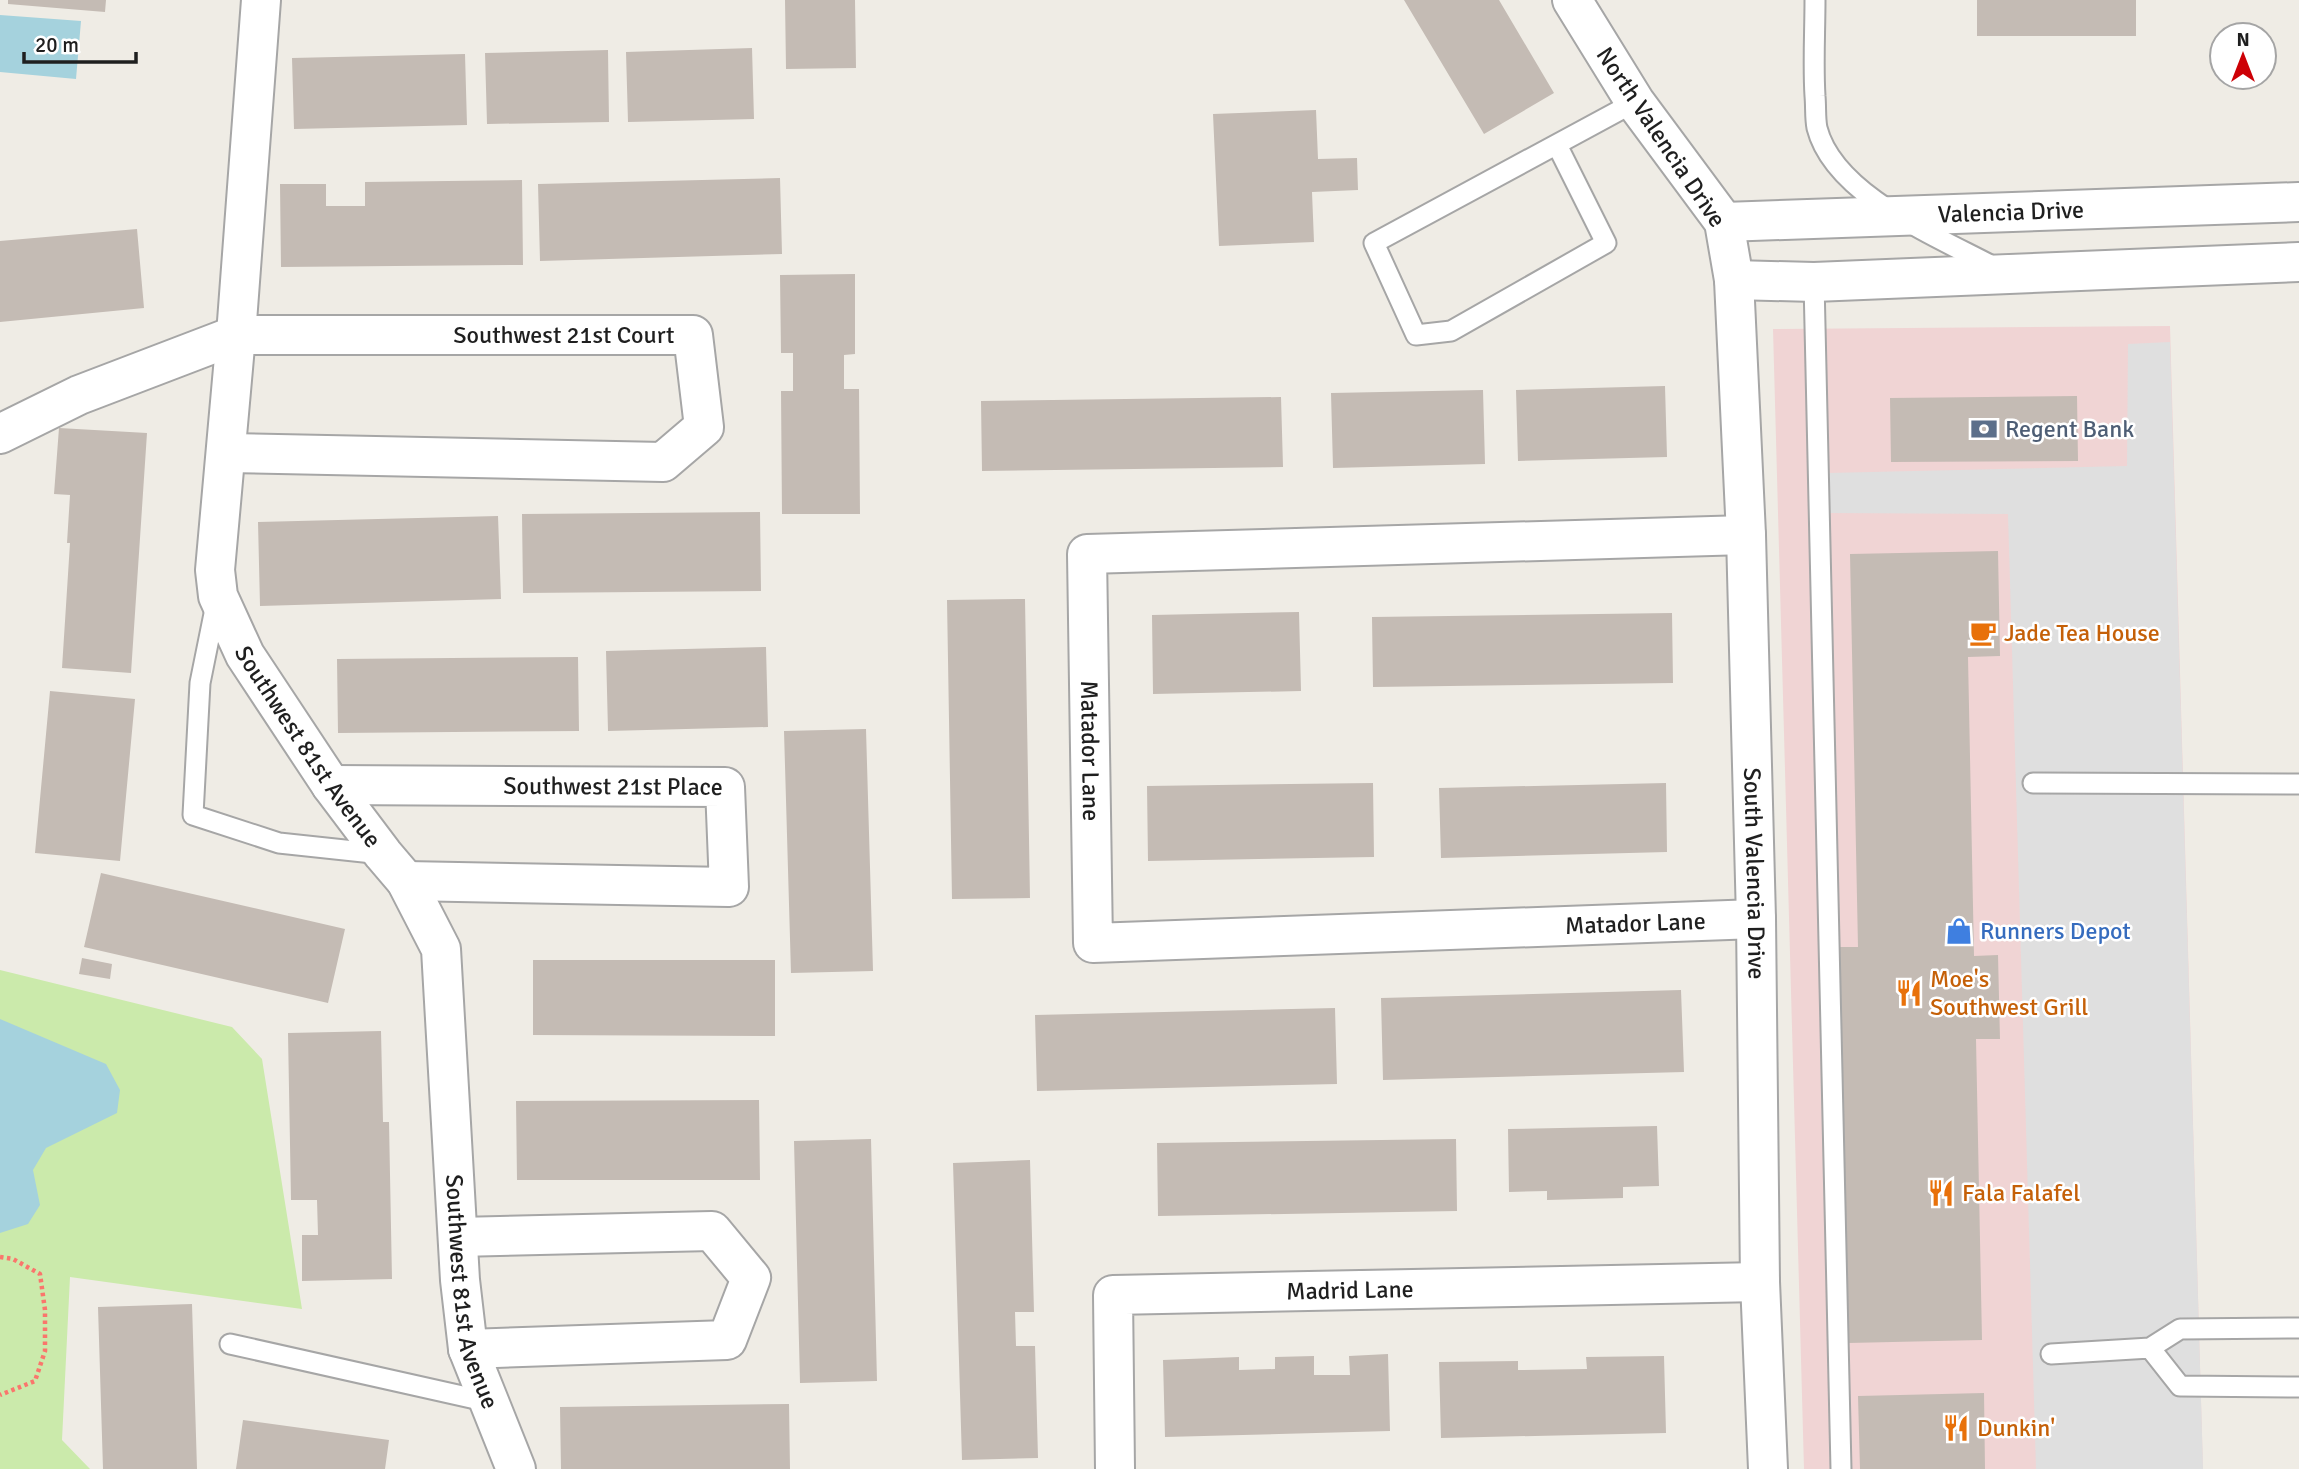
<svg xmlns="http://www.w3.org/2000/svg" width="2299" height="1469" viewBox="0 0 2299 1469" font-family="Signika,sans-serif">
	<rect width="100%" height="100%" fill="#efece5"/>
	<path fill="#f0d4d4" d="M2170,326L2203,1469H1804L1773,329Z"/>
	<path fill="#cbeaab" d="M0,970L232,1027L262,1059L302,1309L70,1277L62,1440L90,1469H0Z"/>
	<path fill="#dfdfdf" d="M2170,342L2203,1469H2036L2008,514L1830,513L1827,473L2127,466L2128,344Z"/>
	<path fill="#a5d2dd" d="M0,15L81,21L76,79L0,72Z
		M0,1019L106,1064L120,1090L117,1113L46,1148L33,1170L40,1205L28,1224L0,1233Z"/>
	<path fill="#c4bbb4" d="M8,0H106L105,12L8,4Z
		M785,0H855L856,68L786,69Z
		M1404,0H1499L1554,93L1484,134Z
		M1977,0H2136V36H1977Z
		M752,48L754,119L628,122L626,52Z
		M608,50L609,122L487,124L485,53Z
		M465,54L467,125L294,129L292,58Z
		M1316,110L1318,159L1357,158L1358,190L1312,192L1314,242L1219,246L1213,114Z
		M780,178L782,254L540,261L538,184Z
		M522,180L523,265L281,267L280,184H326V206H365V182Z
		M137,229L144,308L0,322V241Z
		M855,274V354L844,355V389H859L860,514H782L781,391H793V353H781L780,275Z
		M1665,386L1667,457L1518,461L1516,390Z
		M1483,390L1485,464L1333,468L1331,393Z
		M2077,396L2078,461L1891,462L1890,398Z
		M1281,397L1283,467L982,471L981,401Z
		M59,428L147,433L131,673L62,668L70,543H67L70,495L54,494Z
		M760,512L761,591L523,593L522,514Z
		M498,516L501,599L260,606L258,522Z
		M1998,551L2000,656L1968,657L1974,956L1998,955L2000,1039H1976L1982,1340L1848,1343L1840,947H1858L1850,554Z
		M1025,599L1030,898L952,899L947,600Z
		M1299,612L1301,691L1153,694L1152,615Z
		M1672,613L1673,683L1373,687L1372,617Z
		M766,647L768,727L608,731L606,651Z
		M578,657L579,731L338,733L337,659Z
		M50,691L135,699L120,861L35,853Z
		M866,729L873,971L791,973L784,731Z
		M1373,783L1374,857L1148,861L1147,786Z
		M1666,783L1667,852L1441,858L1439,788Z
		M101,873L345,929L328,1003L84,947Z
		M82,958L112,964L110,979L79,974Z
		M533,960H775V1036L533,1035Z
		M1681,990L1684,1072L1383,1080L1381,998Z
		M1335,1008L1337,1084L1037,1091L1035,1015Z
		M381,1031L383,1122H389L392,1279L302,1281V1235H318L317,1200H291L288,1033Z
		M759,1100L760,1180H517L516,1101Z
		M1657,1126L1659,1186L1623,1187V1198L1547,1200V1191L1509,1192L1508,1129Z
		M871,1139L877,1381L800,1383L794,1141Z
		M1456,1139L1457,1211L1158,1216L1157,1143Z
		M1030,1160L1034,1312H1015L1016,1346H1035L1038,1458L962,1460L953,1163Z
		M192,1304L197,1469H103L98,1307Z
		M1388,1354L1390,1431L1165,1437L1163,1360L1239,1357V1370L1275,1369V1357L1314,1356V1375H1350L1349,1356Z
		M1664,1356L1666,1433L1441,1438L1439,1362L1518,1361V1370L1587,1369L1586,1357Z
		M1984,1393L1985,1469H1860L1858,1396Z
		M789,1404L790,1469H561L560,1407Z
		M243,1420L389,1440L385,1469H236Z"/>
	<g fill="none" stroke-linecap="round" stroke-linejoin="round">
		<defs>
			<path id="lane" d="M1815,0C1815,32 1813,64 1815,96C1816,107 1815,118 1817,128C1834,195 1938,237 1994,267
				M1557,145L1606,243L1451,331L1416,335L1374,243L1635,102
				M1814,282L1841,1469
				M216,604L200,683L193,815L279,843L382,854
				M2033,783L2299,784
				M230,1344L489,1402
				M2150,1348L2180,1386L2299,1387
				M2051,1354L2150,1348L2180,1329L2299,1328"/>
			<g id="street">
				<path id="s1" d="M261,0L236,335L215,570L218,596L245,655L331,785L383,854L406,881L441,949L460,1280L468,1349L516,1469"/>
				<path id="s2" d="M1572,0L1635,102L1724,222L1734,280L1746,535L1756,919L1760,1282L1768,1469"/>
				<path id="s3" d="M1724,222L2299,202"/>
				<path d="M1734,280L1814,282L2299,262"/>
				<path id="s4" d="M0,434L79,395L236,335H693L704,427L663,462L226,453"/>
				<path id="s5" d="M1746,535L1087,554L1093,943L1756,919"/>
				<path id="s6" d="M331,785L725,787L729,887L406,881"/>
				<path d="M458,1237L712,1231L751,1278L727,1340L468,1349"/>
				<path id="s7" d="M1115,1469L1113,1295L1760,1282"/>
			</g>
		</defs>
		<use href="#lane" stroke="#a6a6a6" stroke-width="23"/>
		<use href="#street" stroke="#a6a6a6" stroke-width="42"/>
		<path stroke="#fa766c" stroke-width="4.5" stroke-dasharray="3.5 3.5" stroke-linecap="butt" d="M0,1257L13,1259L40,1274L45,1310V1351L35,1381L0,1395"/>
		<use href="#lane" stroke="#fff" stroke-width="19"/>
		<use href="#street" stroke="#fff" stroke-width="38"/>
	</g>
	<defs>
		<symbol id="bank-bare" viewBox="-9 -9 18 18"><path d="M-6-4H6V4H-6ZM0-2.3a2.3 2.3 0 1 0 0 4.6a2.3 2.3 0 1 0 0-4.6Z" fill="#5c6f8a" stroke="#fff" stroke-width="2.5" paint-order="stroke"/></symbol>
		<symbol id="cafe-bare" viewBox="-9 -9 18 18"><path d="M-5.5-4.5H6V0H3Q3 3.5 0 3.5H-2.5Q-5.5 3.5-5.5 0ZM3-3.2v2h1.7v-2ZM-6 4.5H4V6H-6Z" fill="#e8710a" stroke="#fff" stroke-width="2.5" paint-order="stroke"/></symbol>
		<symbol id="shop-bare" viewBox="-9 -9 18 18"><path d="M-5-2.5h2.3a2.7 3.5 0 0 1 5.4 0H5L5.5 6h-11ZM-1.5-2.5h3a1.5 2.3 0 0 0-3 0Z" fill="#3f7fe0" stroke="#fff" stroke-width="2.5" paint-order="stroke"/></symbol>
		<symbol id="restaurant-bare" viewBox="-9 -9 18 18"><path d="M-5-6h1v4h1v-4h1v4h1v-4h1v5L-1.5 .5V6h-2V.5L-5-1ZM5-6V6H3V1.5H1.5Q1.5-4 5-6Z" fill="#e8710a" stroke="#fff" stroke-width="2.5" paint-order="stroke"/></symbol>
	</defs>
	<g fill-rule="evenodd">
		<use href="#bank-bare" x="1965" y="410" width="38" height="38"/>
		<use href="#cafe-bare" x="1964" y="614" width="38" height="38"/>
		<use href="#shop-bare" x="1940" y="912" width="38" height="38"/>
		<use href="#restaurant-bare" x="1890" y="974" width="38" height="38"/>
		<use href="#restaurant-bare" x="1922" y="1174" width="38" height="38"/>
		<use href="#restaurant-bare" x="1937" y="1409" width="38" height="38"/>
	</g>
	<g text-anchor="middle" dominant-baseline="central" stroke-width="5" stroke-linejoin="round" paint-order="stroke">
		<g font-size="24" fill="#1f1f1f" stroke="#fff">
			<text transform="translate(1661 137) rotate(56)">North Valencia Drive</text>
			<text stroke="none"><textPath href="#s3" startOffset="287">Valencia Drive</textPath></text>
			<text stroke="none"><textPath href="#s4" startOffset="584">Southwest 21st Court</textPath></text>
			<text stroke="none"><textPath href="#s1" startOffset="774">Southwest 81st Avenue</textPath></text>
			<text stroke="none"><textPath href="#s5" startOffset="856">Matador Lane</textPath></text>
			<text stroke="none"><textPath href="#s6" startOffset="282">Southwest 21st Place</textPath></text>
			<text stroke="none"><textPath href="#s2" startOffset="922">South Valencia Drive</textPath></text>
			<text stroke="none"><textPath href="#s5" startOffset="1591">Matador Lane</textPath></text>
			<text stroke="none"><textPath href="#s1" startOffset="1362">Southwest 81st Avenue</textPath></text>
			<text stroke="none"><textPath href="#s7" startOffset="411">Madrid Lane</textPath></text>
		</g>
		<g font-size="24" fill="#4e5e75" stroke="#fff" text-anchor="start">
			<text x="2005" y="429">Regent Bank</text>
		</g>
		<g font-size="24" fill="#c56008" stroke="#fff" text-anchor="start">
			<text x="2004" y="633">Jade Tea House</text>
			<text x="1930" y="979">Moe's<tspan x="1930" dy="28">Southwest Grill</tspan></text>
			<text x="1962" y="1193">Fala Falafel</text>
			<text x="1977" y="1428">Dunkin'</text>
		</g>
		<g font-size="24" fill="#366cbe" stroke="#fff" text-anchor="start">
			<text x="1980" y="931">Runners Depot</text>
		</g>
	</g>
	<g transform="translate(2243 56)"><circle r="33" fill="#ffffff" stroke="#a5a5a5" stroke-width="2"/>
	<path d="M0-5L12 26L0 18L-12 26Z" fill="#cd0006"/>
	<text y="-10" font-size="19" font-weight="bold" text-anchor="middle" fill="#1f1f1f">N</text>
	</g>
	<path d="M24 52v10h112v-10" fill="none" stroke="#1f1f1f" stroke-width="3.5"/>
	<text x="35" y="52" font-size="21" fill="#1f1f1f" stroke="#ffffff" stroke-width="5" paint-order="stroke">20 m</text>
</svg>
